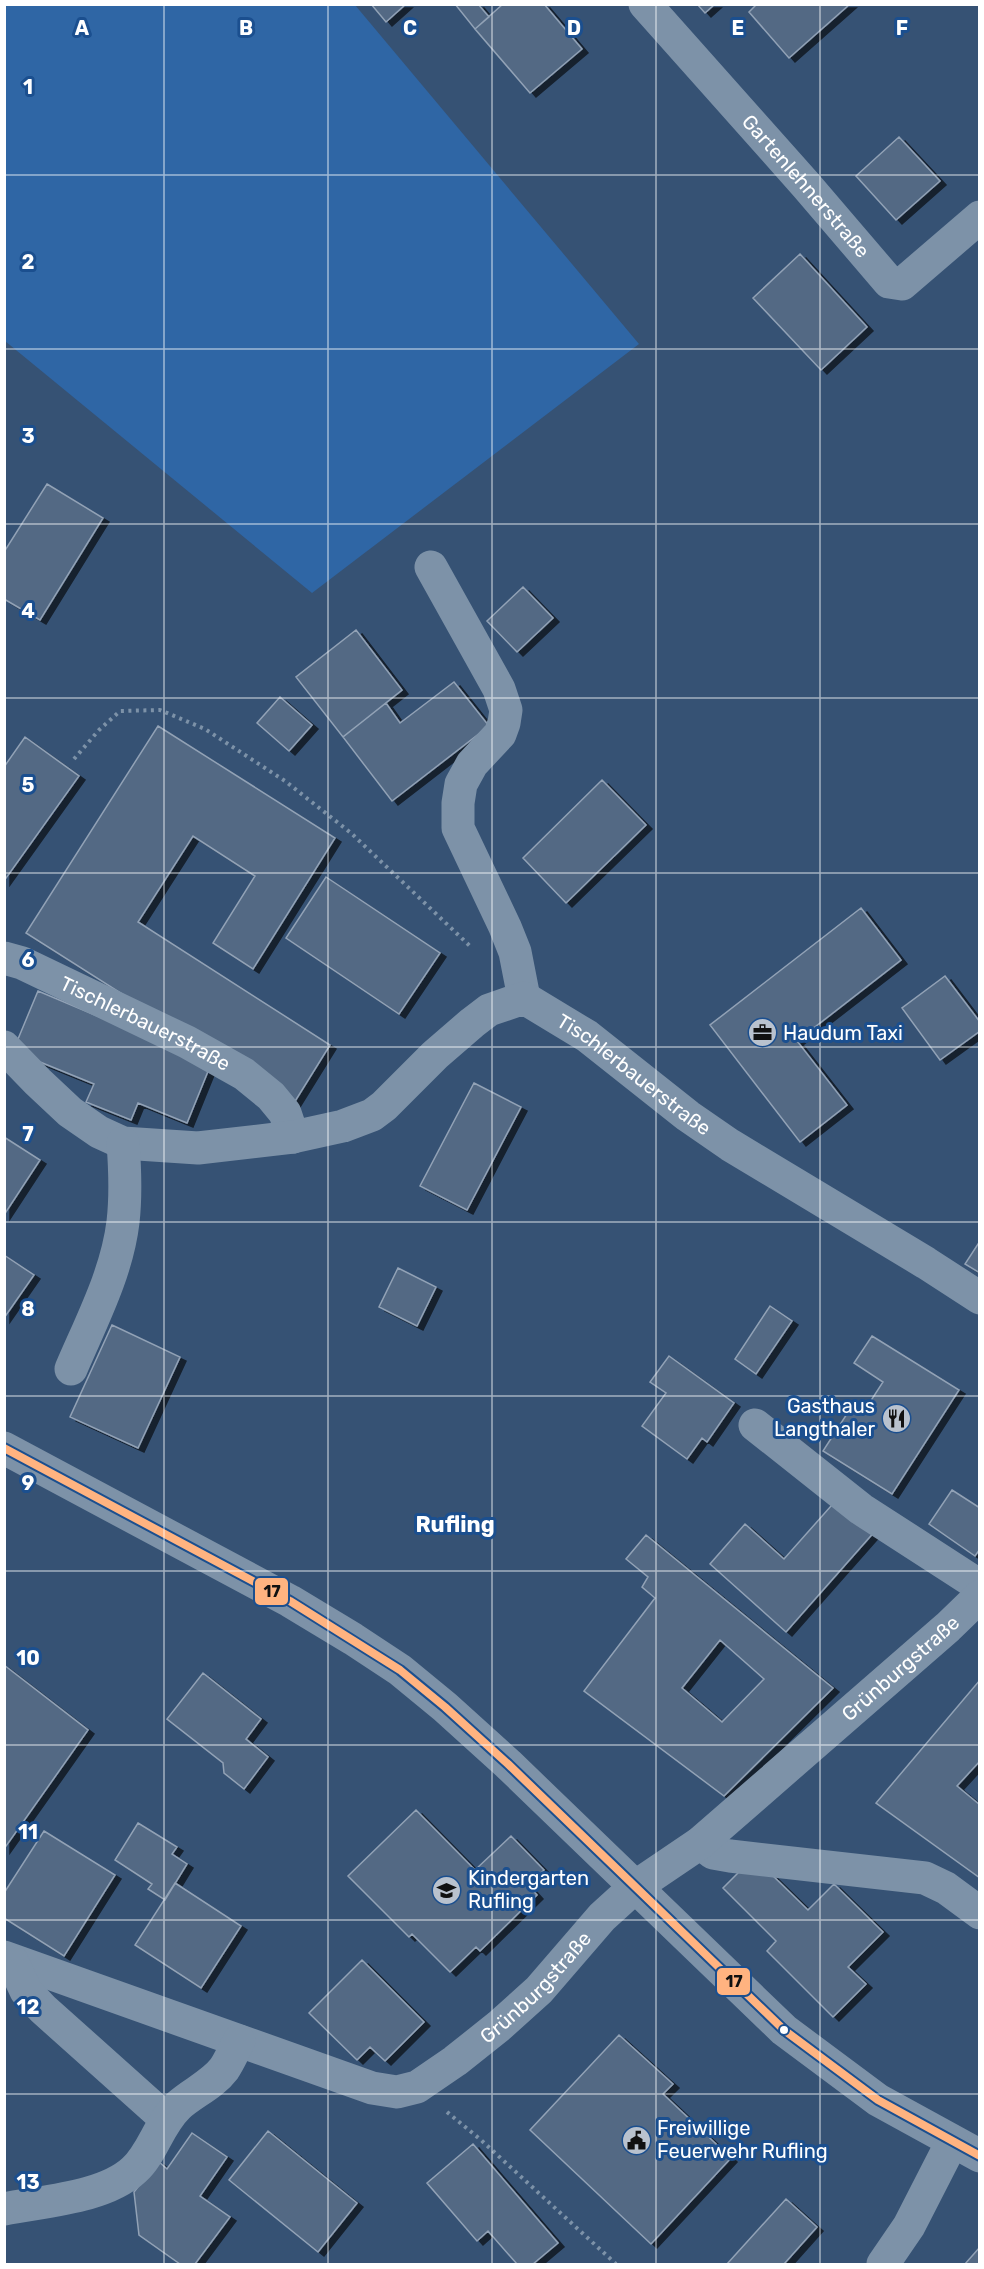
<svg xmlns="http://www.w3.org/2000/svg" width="984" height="2269" viewBox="0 0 984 2269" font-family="Rubik,sans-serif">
	<defs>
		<filter id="shadow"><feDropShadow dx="6" dy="4" stdDeviation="0" flood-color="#0009"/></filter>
	</defs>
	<rect width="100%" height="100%" fill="#365274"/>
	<path fill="#2f66a5" d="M4,5H355L639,344L312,593L5,341Z"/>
	<path fill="#526984" stroke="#92a2b6" stroke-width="1.5" fill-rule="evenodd" filter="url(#shadow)" d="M371,4H406L386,22Z
		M455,4H478L489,17L475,29Z
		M503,4H544L582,49L530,93L475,29Z
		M697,4H715L705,13Z
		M757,4H850L789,58L749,12Z
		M899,137L940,181L896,220L856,176Z
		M800,254L867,327L821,370L753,298Z
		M47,484L103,518L40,620L4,599V552Z
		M523,587L553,618L517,652L487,621Z
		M356,630L402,690L343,737L296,677Z
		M454,682L489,726L392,801L343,737L386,703L400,723Z
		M280,697L312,725L289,751L257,723Z
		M158,726L335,838L253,969L213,943L255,876L193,836L138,922L330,1045L294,1103L26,933Z
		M25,737L79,776L4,881V767Z
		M602,780L646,825L566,903L523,858Z
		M326,877L440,953L399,1014L286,938Z
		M861,908L901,960L797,1041L847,1105L800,1142L710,1025Z
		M945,976L980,1022V1031L940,1060L902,1008Z
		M38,991L211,1064L187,1123L138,1103L131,1120L86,1102L94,1084L13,1051Z
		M474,1083L521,1107L467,1210L420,1186Z
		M4,1137L40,1160L4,1215Z
		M980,1241V1273L965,1264Z
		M4,1255L34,1275L4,1318Z
		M398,1268L436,1287L417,1326L379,1307Z
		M770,1306L792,1321L756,1374L735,1359Z
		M112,1325L180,1357L138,1448L70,1417Z
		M872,1336L959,1390L892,1494L823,1451L852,1406L863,1413L883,1382L854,1363Z
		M669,1356L734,1403L707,1442L702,1438L687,1459L642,1426L666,1393L650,1382Z
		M952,1490L980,1508V1549L975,1556L929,1524Z
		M839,1497L876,1530L786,1632L710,1564L745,1524L784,1559Z
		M646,1535L833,1688L724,1796L584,1691L655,1598L642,1587L648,1577L626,1559ZM720,1640L764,1679L722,1722L682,1688Z
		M4,1665L88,1730L4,1849Z
		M203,1673L261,1719L246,1739L268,1757L244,1789L224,1773L223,1763L167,1719Z
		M980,1680V1761L957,1786L980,1805V1878L876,1803Z
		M416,1810L475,1870L511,1836L544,1870L528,1885L537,1895L480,1951L476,1947L450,1972L412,1934L409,1937L348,1876Z
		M138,1823L177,1847L172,1854L187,1864L165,1900L148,1889L152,1884L115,1860Z
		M44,1831L115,1875L64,1956L4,1918V1893Z
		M740,1871L770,1873L808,1910L834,1884L883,1932L848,1967L866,1984L833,2017L767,1951L776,1941L723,1888Z
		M175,1883L241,1926L201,1988L135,1945Z
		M362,1960L424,2022L385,2061L370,2047L357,2060L309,2013Z
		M619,2035L673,2084L663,2094L731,2158L651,2244L530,2130Z
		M268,2131L357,2203L318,2252L229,2180Z
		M192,2133L227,2157L200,2196L230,2217L195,2264H180L139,2235L134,2192L158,2161L167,2169Z
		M473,2144L558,2243L533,2264H517L488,2231L477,2241L427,2183Z
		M786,2199L817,2227L784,2264H727Z
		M980,2247V2264H965Z"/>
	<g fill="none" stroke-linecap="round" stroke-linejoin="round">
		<path stroke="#7d92a8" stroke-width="4" stroke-dasharray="3 4.5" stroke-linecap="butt" d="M74,759L99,730L120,711L160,710L205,729L285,781L351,833L471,947
			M447,2112L481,2140L616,2264"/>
		<g stroke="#7d92a8" stroke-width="33">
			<path id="s1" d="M645,4L806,185L889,282L902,284L980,217"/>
			<path d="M431,567L499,689L506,710L504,723L500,734L472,764L461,784L458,803V828L505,927L515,952L524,998"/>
			<path id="s2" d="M4,958L22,963L187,1042L244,1074L271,1096L285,1113L293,1137"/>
			<path id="s3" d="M4,1047L38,1082L70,1112L99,1132L123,1143L198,1148L293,1137L343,1126L372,1115L384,1106L435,1055L472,1023L489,1010L524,998L587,1036L688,1116L730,1145L926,1263L980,1298"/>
			<path d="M71,1369C91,1322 117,1273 123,1222C126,1196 125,1169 123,1143"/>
			<path d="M755,1425L861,1509L980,1586"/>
			<path d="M4,1448L290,1601L353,1639L400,1670L445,1707L508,1764L784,2030L878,2100L980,2156"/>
			<path d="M700,1843L713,1853L730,1856L925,1878L946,1888L980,1913"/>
			<path id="s4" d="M4,1957L372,2088L397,2092L417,2087L455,2061L499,2026L539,1990L602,1917L635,1887L700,1843L948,1627L980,1596"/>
			<path d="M12,1961L26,1991L43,2009L166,2119"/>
			<path d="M4,2209C43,2201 104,2198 134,2170C153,2153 158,2125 178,2106C192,2093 212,2085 224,2069C230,2060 234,2050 239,2041"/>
			<path d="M883,2264L909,2226L952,2142"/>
		</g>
		<defs>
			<path id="bus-1" d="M4,1448L290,1601L400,1670L445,1707L508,1764L784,2030L878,2100L980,2156"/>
		</defs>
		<use href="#bus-1" stroke="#1b4f8f" stroke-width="12"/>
		<use href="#bus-1" stroke="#ffb380" stroke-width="8"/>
	</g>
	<path fill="none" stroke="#fff" stroke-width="1.5" stroke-opacity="0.55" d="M164,4V2264M328,4V2264M492,4V2264M656,4V2264M820,4V2264M4,175H980M4,349H980M4,524H980M4,698H980M4,873H980M4,1047H980M4,1222H980M4,1396H980M4,1571H980M4,1745H980M4,1920H980M4,2094H980"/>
	<defs>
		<symbol id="office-disc" viewBox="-11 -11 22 22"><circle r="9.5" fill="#b9c2ce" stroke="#1b4f8f"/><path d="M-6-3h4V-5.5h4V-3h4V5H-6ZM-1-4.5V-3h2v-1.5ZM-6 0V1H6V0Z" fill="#111"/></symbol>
		<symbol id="restaurant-disc" viewBox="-11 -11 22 22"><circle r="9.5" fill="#b9c2ce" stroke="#1b4f8f"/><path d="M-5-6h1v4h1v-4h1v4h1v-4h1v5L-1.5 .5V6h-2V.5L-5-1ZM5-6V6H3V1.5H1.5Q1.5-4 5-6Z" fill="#111"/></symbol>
		<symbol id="school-disc" viewBox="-11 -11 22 22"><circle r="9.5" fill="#b9c2ce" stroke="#1b4f8f"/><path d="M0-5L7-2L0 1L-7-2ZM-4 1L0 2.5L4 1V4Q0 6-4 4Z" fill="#111"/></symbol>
		<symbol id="civic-disc" viewBox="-11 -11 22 22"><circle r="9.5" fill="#b9c2ce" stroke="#1b4f8f"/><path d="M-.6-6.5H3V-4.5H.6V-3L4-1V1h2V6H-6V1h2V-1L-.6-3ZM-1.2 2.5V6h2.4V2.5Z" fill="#111"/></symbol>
	</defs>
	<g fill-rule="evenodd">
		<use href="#office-disc" x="746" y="1016" width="33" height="33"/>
		<use href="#restaurant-disc" x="880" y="1402" width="33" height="33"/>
		<use href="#school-disc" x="430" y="1874" width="33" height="33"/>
		<use href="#civic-disc" x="620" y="2124" width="33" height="33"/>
	</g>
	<circle fill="#fff" stroke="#1b4f8f" stroke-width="2" cx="784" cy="2030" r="5"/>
	<g text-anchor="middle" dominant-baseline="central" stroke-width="6" stroke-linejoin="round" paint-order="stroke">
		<g font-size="20" fill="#fff" stroke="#1b4f8f">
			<text stroke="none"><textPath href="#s1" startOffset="243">Gartenlehnerstraße</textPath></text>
			<text stroke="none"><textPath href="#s2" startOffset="156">Tischlerbauerstraße</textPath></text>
			<text stroke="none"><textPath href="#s3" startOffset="736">Tischlerbauerstraße</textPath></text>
			<text stroke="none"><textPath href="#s4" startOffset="1078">Grünburgstraße</textPath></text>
			<text stroke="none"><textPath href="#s4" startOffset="592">Grünburgstraße</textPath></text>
		</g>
		<g font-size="20" fill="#fff" stroke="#1b4f8f" text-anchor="start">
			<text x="783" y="1033">Haudum Taxi</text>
			<text x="875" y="1406" text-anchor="end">Gasthaus<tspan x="875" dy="23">Langthaler</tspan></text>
			<text x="468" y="1878">Kindergarten<tspan x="468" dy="23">Rufling</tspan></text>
			<text x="657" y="2128">Freiwillige<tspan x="657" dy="23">Feuerwehr Rufling</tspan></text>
		</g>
		<g font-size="22" font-weight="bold" fill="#fff" stroke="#1b4f8f">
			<text x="455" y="1524">Rufling</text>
		</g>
	</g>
	<g font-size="20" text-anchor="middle" font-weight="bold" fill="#fff" stroke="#1b4f8f" stroke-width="6" stroke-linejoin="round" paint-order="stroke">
		<text x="82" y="35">A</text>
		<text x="246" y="35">B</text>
		<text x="410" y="35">C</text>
		<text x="574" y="35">D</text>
		<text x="738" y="35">E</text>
		<text x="902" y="35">F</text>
		<text x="28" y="94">1</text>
		<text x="28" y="269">2</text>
		<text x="28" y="443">3</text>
		<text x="28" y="618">4</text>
		<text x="28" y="792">5</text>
		<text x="28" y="967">6</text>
		<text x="28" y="1141">7</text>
		<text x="28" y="1316">8</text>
		<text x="28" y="1490">9</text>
		<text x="28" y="1665">10</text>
		<text x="28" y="1839">11</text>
		<text x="28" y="2014">12</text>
		<text x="28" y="2189">13</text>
	</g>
	<g stroke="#1b4f8f" stroke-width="2">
		<rect x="254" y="1577" width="35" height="29" rx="6" fill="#ffb380"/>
		<rect x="716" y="1967" width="35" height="29" rx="6" fill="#ffb380"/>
	</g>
	<g font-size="16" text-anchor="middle" font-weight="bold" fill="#111">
		<text x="272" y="1597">17</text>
		<text x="734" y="1987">17</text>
	</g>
	<rect width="984" height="2269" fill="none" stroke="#ffffff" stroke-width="12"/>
</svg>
